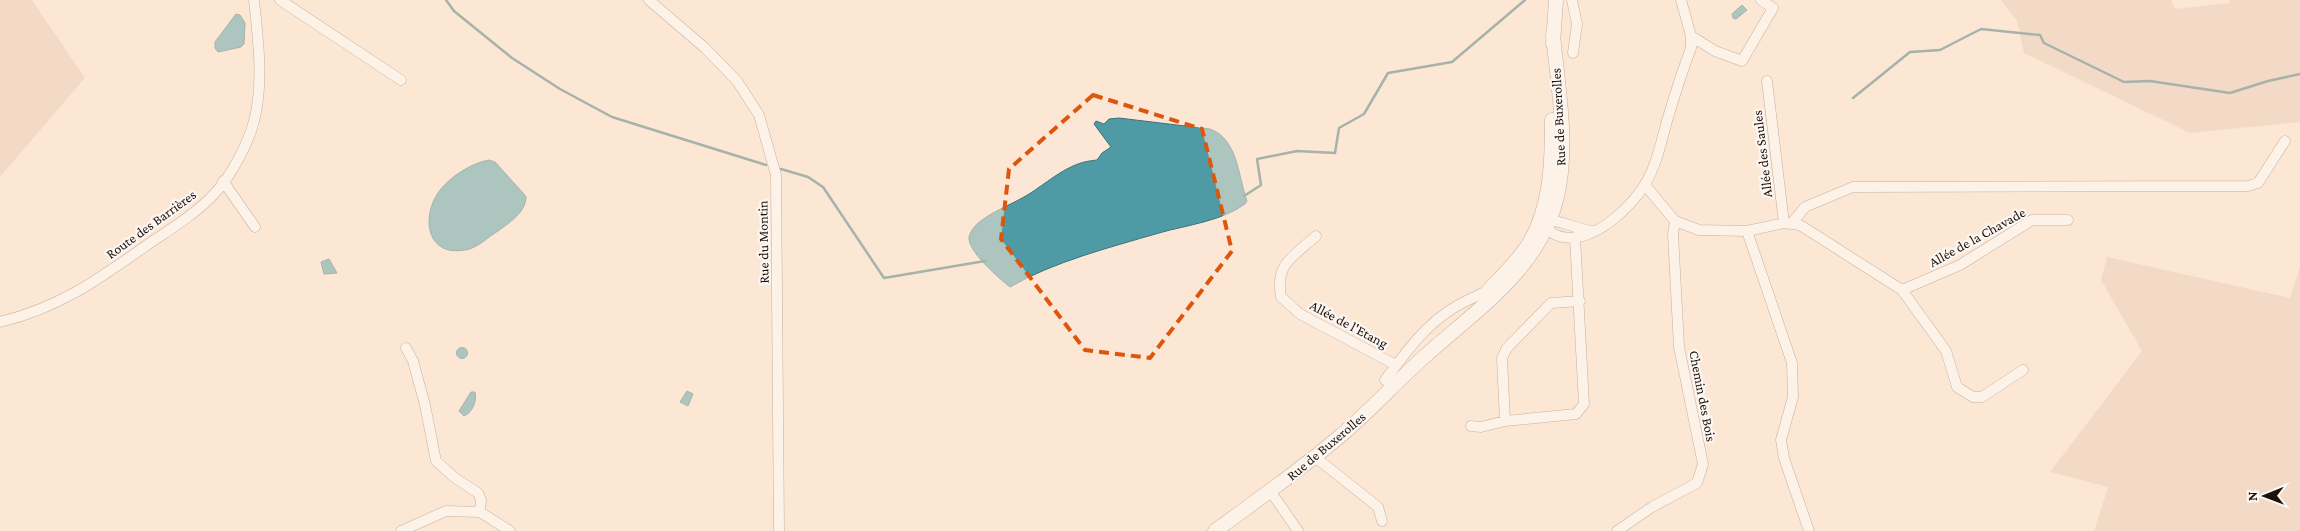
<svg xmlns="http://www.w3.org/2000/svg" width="2300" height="531" viewBox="0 0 2300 531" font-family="'Crimson Pro',serif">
	<rect width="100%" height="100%" fill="#fce7d6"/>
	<path fill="#e9cbb3" d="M0,0H32L85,78L0,177Z
		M2001,0H2171L2175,9L2230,3L2229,0H2300V122L2190,133L2024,53L2017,21Z
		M2107,257L2290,298L2300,266V531H2094L2108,487L2050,472L2142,351L2101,280Z"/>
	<path fill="#4f9ba5" stroke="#3f7277" d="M1742,5L1747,10L1736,19L1733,18L1732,14Z
		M236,14L240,15L245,23L244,44L241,47L218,52L215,48V42Z
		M1119,118L1210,129C1238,139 1238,176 1247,201L1245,204C1222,221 1187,225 1159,233C1111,247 1053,262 1010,287C1000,279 967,251 969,237C970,232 974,227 977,224C991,212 1008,206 1024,197C1040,188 1055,174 1073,166C1082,162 1088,161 1097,160L1102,153L1111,147L1094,124L1096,121L1104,124L1109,119Z
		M489,160L495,162L523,193L526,197C526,212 509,223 498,231C488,237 476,249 465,250C427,257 421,218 438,193C448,178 471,163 489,160Z
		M329,259L337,273L324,274L321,262Z
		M456.5 353a5.5 5.5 0 1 1 11 0a5.5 5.5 0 1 1-11 0Z
		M687,391L693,394L688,406L680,402Z
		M471,392H475C477,401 473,412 464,416L459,411Z"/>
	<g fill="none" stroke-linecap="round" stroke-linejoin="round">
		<path stroke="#3f7277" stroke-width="2.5" d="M446,0L454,11L512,58L560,89L612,117L766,165
			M1853,98L1910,52L1940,50L1981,29L2040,35L2044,43L2124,82L2150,81L2230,93L2268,81L2300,74
			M781,169L808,177L823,187L884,278L985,261
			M1244,196L1261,185L1257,159L1297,151L1335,153L1339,128L1364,114L1388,73L1452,62L1525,0"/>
		<defs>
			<path id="street" d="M280,0L401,80
				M649,0L705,48L737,81L759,115L776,175L779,531
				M1572,0L1577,24L1573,53
				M1691,36L1715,51L1742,61L1773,8L1761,0
				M1767,81L1784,223
				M223,181L255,227
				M1645,185L1675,221L1699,230L1747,231L1784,223L1800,225L1902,290L1946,351L1957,387L1973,397H1982L2023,370
				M1792,223L1805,207L1853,187L2248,186L2258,183L2285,141
				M1592,231C1573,228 1558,219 1540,219C1548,234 1560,240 1578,237C1603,233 1630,207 1644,186C1656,167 1661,143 1667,121C1674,97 1682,72 1691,48V36L1681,0
				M1747,231L1792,363L1793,397L1781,440L1784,458L1809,531
				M1316,236C1293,257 1275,263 1281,297L1300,314L1396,365
				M1575,237L1584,404L1576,414L1505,421L1502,358L1507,348L1551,303L1580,301
				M1902,290L1960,265L2032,220H2068
				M0,322C59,308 99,279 147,245C171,229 197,213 216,192C231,176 249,142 254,121C264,83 258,39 254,0
				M406,348L413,361L425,405L436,461L455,478L478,493L481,500L480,512
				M1385,380C1406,352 1425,325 1455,307C1465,301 1477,296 1487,291
				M1471,426L1481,427L1505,421
				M1315,457L1378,507L1382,521
				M1271,492L1298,531
				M401,531L446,511L480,512L510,531
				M1617,531L1652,507L1697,483L1703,464L1679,347L1673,234L1675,221"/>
			<path id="secondary" d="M1553,44L1556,0
				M1487,292C1500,278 1515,264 1526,248C1551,211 1552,163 1552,120
				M1215,531C1257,500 1299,471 1339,437C1369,412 1395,383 1424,357C1476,310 1540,269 1557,197C1569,145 1558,87 1553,35"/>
		</defs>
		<use href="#street" stroke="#846e5b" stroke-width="11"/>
		<use href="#secondary" stroke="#846e5b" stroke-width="15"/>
		<use href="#street" stroke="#fff" stroke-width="10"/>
		<use href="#secondary" stroke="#fff" stroke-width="14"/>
	</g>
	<path d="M0 0H2300V531H0ZM1093,95L1202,129L1232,251L1150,358L1085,350L1001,239L1009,169Z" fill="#fce7d6" fill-opacity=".55" fill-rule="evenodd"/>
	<path fill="none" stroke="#de550c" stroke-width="4" stroke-dasharray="10 6" stroke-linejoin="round" d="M1093,95L1202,129L1232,251L1150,358L1085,350L1001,239L1009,169Z"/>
	<g text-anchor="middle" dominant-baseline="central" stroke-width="4.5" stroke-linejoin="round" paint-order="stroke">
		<g font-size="14" fill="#1b120b" stroke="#fdf7f3">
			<text transform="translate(1558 117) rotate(-93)">Rue de Buxerolles</text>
			<text transform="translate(1762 154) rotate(-97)">Allée des Saules</text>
			<text transform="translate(151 224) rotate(-36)">Route des Barrières</text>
			<text transform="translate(1977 237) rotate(-29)">Allée de la Chavade</text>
			<text transform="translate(763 242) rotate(-91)">Rue du Montin</text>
			<text transform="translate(1349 324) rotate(28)">Allée de l'Etang</text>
			<text transform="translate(1703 396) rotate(79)">Chemin des Bois</text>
			<text transform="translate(1326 446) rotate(-40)">Rue de Buxerolles</text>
		</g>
	</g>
	<g transform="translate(2265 496) rotate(269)" stroke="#fdf7f3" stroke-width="4" paint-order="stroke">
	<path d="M0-4L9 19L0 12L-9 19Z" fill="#1b120b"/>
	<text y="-8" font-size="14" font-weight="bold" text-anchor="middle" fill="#1b120b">N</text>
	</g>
</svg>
